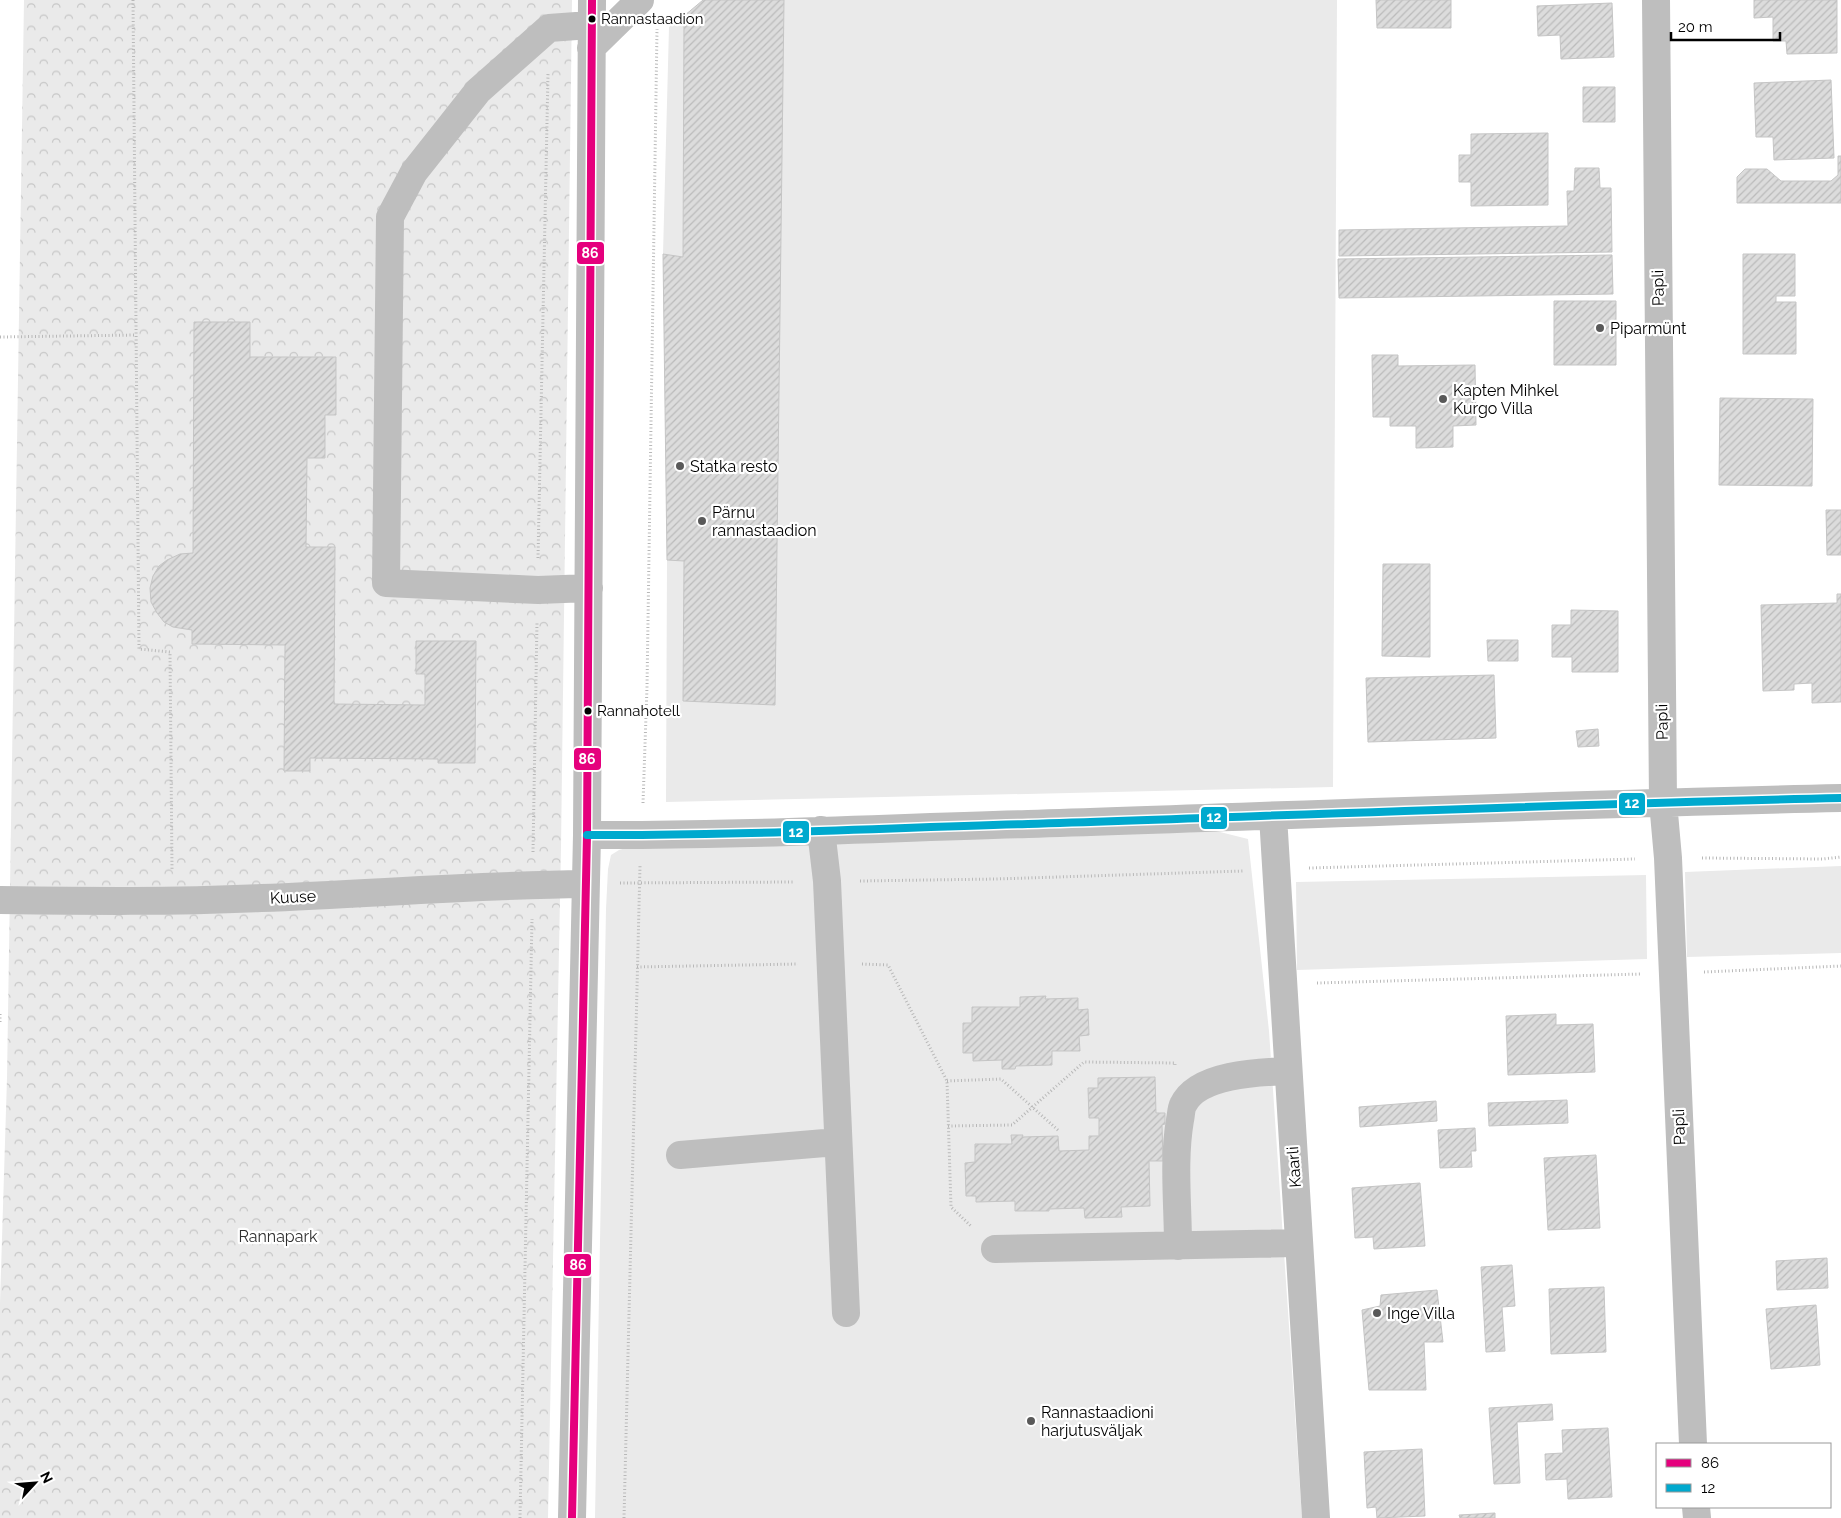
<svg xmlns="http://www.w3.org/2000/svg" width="1841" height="1518" viewBox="0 0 1841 1518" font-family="Raleway,sans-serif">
	<defs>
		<pattern id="park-crowns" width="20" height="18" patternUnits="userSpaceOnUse" patternTransform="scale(1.25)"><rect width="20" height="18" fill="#eaeaea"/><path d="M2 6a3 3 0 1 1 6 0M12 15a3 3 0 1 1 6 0" fill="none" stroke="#c7c7c7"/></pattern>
		<pattern id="building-hatch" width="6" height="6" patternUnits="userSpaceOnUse" patternTransform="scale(1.25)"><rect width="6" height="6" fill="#dcdcdc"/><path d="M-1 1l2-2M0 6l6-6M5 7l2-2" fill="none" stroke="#bbb"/></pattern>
	</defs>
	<rect width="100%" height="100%" fill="#fff"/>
	<path fill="#eaeaea" d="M704,0H1337L1333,787L666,802L667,560L663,254L669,27Z
		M1212,830L1248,839L1269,1031L1302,1518H595L606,909L608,869L611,855L619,850L633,846Z
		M1841,866V953L1687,957L1685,872Z
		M1646,875L1647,959L1297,970L1296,882Z"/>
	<path fill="url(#park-crowns)" d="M24,0H572L561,847L548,1518H0V1303L7,1078Z"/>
	<path fill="url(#building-hatch)" stroke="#c5c5c5" d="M703,0H784L775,705L683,701L684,561L667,560L663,254L683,257L684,16Z
		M1376,0H1451V28H1377Z
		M1754,0H1837V53L1787,54L1786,41H1773V17L1754,18Z
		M1612,3L1614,57L1561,59L1560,35L1538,36L1537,6Z
		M1831,80L1834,158L1774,160L1773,137H1756L1754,83Z
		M1583,87H1615V122H1583Z
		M1548,133V205L1471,206V182H1459V155H1471V134Z
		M1838,156H1841V203H1737V177L1745,169H1767L1781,181H1831L1838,175Z
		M1575,168H1599L1600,188H1611L1612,252L1339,256V230L1568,226L1567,191H1574Z
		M1743,254H1795V296H1776V302H1796V354H1743Z
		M1612,255L1613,294L1339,298L1338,259Z
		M1554,301H1616V365H1554Z
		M194,322H250V357H336V415H325V458H307L306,547H335L334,704L425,705V674H416V641H476L475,763H438V759L310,758V771H284L285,645L192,644V630L173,627L164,622L157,613L151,602L150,588L153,576L159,566L167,560L180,554L193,553Z
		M1372,355H1398V366L1475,365L1476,425L1453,426V447L1416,448V426H1390V417H1373Z
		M1720,398L1813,399L1812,486L1719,485Z
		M1826,510H1841V555H1827Z
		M1383,564H1430V657L1382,656Z
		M1837,594H1841V702L1812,703V683L1794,684V690L1763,691L1761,605L1837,603Z
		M1571,610L1618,611V672H1572V657H1552V625H1571Z
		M1487,640H1518V661H1488Z
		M1494,675L1496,738L1368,742L1366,678Z
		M1598,729L1599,746L1578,747L1576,731Z
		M1046,996L1045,999L1078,998V1010L1088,1009L1089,1035L1079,1036L1080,1051H1052V1065L1016,1066L1015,1069H1002V1060L973,1061V1053H963V1023H972V1007H1020V997Z
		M1556,1014V1025L1593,1024L1595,1072L1508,1075L1506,1016Z
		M1155,1077L1156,1113H1165V1124L1162,1125L1163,1161H1149L1150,1206L1121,1207L1122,1217L1085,1218L1084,1208L1049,1209V1211H1015V1201L976,1202V1196H966L965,1163L975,1162V1144H1012L1011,1135H1023L1022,1137L1058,1136L1059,1151L1089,1150V1136H1099V1118H1089L1088,1088H1098V1078Z
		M1567,1100L1568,1123L1489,1126L1488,1103Z
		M1436,1101L1437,1121L1360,1127L1359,1107Z
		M1475,1128L1476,1151H1471L1472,1167L1440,1168L1438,1130Z
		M1596,1155L1600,1228L1548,1230L1544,1158Z
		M1420,1183L1425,1246L1374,1249L1373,1237L1355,1238L1352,1188Z
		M1827,1258L1828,1288L1777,1290L1776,1261Z
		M1512,1265L1515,1306L1502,1307L1505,1351L1486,1352L1481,1267Z
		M1604,1287L1606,1352L1551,1354L1549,1289Z
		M1437,1290L1443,1342H1424L1426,1390H1369L1362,1310L1380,1306L1381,1295Z
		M1816,1305L1820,1365L1771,1369L1766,1309Z
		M1552,1404L1553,1420L1517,1422L1520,1483L1494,1484L1489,1408Z
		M1608,1428L1612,1497L1568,1499L1567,1479L1546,1480L1545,1454L1563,1453L1562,1430Z
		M1422,1449L1425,1516L1377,1518L1376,1507L1367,1508L1364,1452Z
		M1495,1513V1518H1460L1459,1515Z"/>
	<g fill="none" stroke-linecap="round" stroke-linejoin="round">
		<path stroke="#b8b8b8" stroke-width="3" stroke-dasharray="1 2.5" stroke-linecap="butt" d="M133,0L139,649L170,652L172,869
			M0,337L136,335
			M538,558L548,74
			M643,803L647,687L657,29
			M533,852L537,621
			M1702,858L1822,859L1841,857
			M1309,868L1635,859
			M860,881L996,879L1243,871
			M620,883L793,882
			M862,964L888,965L947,1081L951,1207L972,1227
			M637,967L798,964
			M1704,972L1841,966
			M1317,983L1641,974
			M0,1014V1023
			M947,1081L1001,1079L1059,1131
			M948,1126L1012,1125L1084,1062L1175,1063V1065
			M520,1518L532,919
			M624,1518L640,866"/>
		<path stroke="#bebebe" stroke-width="28" d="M1656,0L1663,802L1668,858L1693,1444
			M591,48L640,0
			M589,588L538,590L386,583L390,217L414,172L478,91L549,28L590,25
			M1273,816L1316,1518
			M821,830L827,881L846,1313
			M587,835C734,836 881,828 1028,824C1299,815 1570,804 1841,798
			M0,900C87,901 174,902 261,898C369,894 477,885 585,884
			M680,1155L837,1142
			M1178,1246C1178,1205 1173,1161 1180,1120C1181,1116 1181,1109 1183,1105C1197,1074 1259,1072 1288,1071
			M995,1249L1299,1243
			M1696,1507L1697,1518
			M572,1518L587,835L592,0"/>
		<defs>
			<path id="bus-1" d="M572,1518L587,835L592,0"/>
			<path id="bus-2" d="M587,835C734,836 881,828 1028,824C1299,815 1570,804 1841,798"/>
		</defs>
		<use href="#bus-1" stroke="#fff" stroke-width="11"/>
		<use href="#bus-2" stroke="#fff" stroke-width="11"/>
		<use href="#bus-1" stroke="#e5007d" stroke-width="8"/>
		<use href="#bus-2" stroke="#00a9ce" stroke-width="8"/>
	</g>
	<g fill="#000" stroke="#fff" stroke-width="2">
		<circle cx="592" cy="19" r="4.5"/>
		<circle cx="588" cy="711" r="4.5"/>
	</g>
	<g fill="#595959" stroke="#fff" stroke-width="2">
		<circle cx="1600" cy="328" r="5"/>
		<circle cx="1443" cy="399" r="5"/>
		<circle cx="680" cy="466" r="5"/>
		<circle cx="702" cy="521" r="5"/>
		<circle cx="1377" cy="1313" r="5"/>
		<circle cx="1031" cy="1421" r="5"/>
	</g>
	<g text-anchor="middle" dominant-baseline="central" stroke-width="4.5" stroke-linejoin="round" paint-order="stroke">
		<g font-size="15" fill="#000" stroke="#fff" text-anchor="start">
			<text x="601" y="19">Rannastaadion</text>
			<text x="597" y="711">Rannahotell</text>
		</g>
		<g font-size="16" fill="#000" stroke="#fff">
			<text transform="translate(1658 288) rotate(-91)">Papli</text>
			<text transform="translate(1662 722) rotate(-91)">Papli</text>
			<text transform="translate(293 897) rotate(-3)">Kuuse</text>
			<text transform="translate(1679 1127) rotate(-92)">Papli</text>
			<text transform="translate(1294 1167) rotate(-94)">Kaarli</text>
		</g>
		<g font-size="16" fill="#000" stroke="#fff" text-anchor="start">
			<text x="1610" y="328">Piparmünt</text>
			<text x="1453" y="390">Kapten Mihkel<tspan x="1453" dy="18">Kurgo Villa</tspan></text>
			<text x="690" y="466">Statka resto</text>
			<text x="712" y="512">Pärnu<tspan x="712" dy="18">rannastaadion</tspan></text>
			<text x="1387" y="1313">Inge Villa</text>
			<text x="1041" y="1412">Rannastaadioni<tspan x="1041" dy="18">harjutusväljak</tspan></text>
		</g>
		<g font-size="16" fill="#2f2f2f" stroke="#fff">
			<text x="278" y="1236">Rannapark</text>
		</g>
	</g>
	<g stroke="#fff" stroke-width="2">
		<rect x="576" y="241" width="29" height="24" rx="5" fill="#e5007d"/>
		<rect x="573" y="747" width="29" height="24" rx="5" fill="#e5007d"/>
		<rect x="1618" y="792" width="28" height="24" rx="5" fill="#00a9ce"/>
		<rect x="1200" y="806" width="28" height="24" rx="5" fill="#00a9ce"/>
		<rect x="782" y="820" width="28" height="24" rx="5" fill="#00a9ce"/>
		<rect x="563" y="1253" width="29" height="24" rx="5" fill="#e5007d"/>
	</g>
	<g font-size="14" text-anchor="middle" font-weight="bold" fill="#fff">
		<text x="590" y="258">86</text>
		<text x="587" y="764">86</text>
		<text x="1632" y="808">12</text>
		<text x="1214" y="822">12</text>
		<text x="796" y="837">12</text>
		<text x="578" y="1270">86</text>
	</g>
	<rect x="1656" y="1443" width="175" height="65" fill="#ffffff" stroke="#999999"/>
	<rect x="1666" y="1459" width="25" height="8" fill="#e5007d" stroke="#999999"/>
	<text x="1701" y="1468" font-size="15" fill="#000000">86</text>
	<rect x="1666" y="1484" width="25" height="8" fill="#00a9ce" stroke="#999999"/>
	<text x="1701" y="1493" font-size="15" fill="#000000">12</text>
	<g transform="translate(35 1483) rotate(64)" stroke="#ffffff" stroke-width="4" paint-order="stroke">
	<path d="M0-4L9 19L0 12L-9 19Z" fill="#000000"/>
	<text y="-8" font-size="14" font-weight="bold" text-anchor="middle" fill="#000000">N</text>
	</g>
	<path d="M1671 32v8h109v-8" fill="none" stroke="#000000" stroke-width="2.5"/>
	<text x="1678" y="32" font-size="15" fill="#000000" stroke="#ffffff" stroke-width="4" paint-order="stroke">20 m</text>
</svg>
